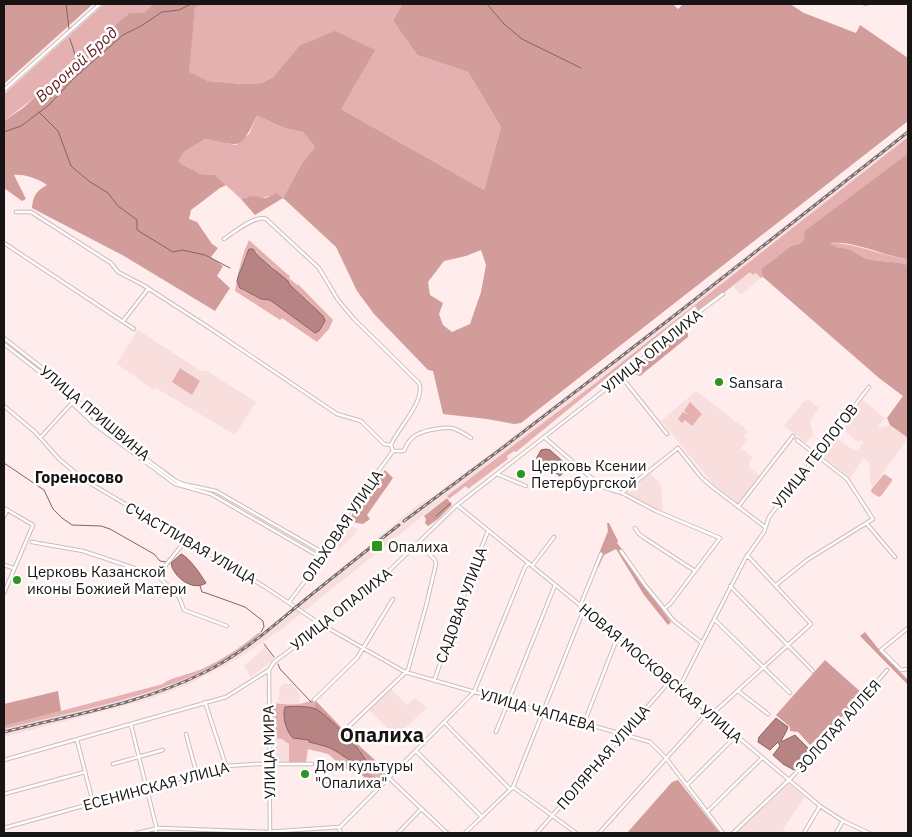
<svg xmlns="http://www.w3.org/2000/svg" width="912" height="837" viewBox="0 0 912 837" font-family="'IBM Plex Sans',sans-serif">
	<rect width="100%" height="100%" fill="#feedec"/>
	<path fill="#f9dede" d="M908,129V137L594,384L464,483L283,628L266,640L239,658L185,686L146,700L4,737V729L126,698L168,686L217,663L234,654L256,638L415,507L436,494L592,377Z
		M750,272L756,273L761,278L741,295L734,287V284Z
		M138,330L201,371H207L256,402L235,435L156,388L152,389L117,364L118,361Z
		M696,391L748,431L744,436L748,440L741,448L753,457L749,463L750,468L760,476L738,504L713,484L661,421Z
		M809,400L819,408L810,422L813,435L806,443L784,426L804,401Z
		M863,400L885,418L877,428L890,425L908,438L873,487L871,485L869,463L864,458L849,479L847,475L820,454L823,450L828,449L830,446L828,443L834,436L855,451L860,447L863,442L861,440L858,442L841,428Z
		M650,473L661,485L663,512L627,493Z
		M346,523L358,529L353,536L338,550L331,544Z
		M265,647L274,659L251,677L244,666Z
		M282,684H292L300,694L299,704L278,703L280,686H282Z
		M391,689L407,705L415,698L427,707L396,737L369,710Z
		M274,739H282L289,744V762H275Z
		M787,782L805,797L783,829L785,831L783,833H735Z"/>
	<path fill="#e4b1b0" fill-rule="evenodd" d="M104,4H153L144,13L4,121V94Z
		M203,4H402L393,21L417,55L468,72L501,127L484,190L341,109L299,46L273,77L262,83L244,84L208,81L188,72L195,8Z
		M257,116L287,129L303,132L315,147L302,163L283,198L274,194C261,201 255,194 241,199L215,175L198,174C192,167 185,167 177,161L184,152L205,139L236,145L249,134Z
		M908,137V153L817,222L801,243L791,246L761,269L763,277L761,278L756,273L753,275L750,272L725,292L698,311L695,306L516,452L514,451L507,456L508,459L468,489L466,486L449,499L447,496L593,385Z
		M249,240L287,274L290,276L289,278L297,285L298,284L333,320L329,329L317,342L282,318L280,320L235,291C238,274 241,257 249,240ZM256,251L258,256L273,267L289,284L308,301L311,330L271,300L261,299L242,290C237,273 240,269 247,253Z
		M829,243C858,243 881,256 908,259V265C895,260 879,263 865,258C859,256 855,251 847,249C840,247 835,249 829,243Z
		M180,368L200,381L192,395L172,382Z
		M690,402L702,414L692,426L685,420L682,423L678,419L683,412L689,415L684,411Z
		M884,474L892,479V481L881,496L879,497L872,493L871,490Z
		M258,633H261C198,691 85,708 4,729V726L163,684C167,679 193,673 202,669C221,660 242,647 258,633Z
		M313,699L356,743L389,773L375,787L361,774L343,767L328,754L308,749L306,762H289V744L282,739L273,738L272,703C286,704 301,707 313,699Z"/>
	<path fill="#d29c9b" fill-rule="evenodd" d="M4,4H93L4,84Z
		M153,4H203L195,8L189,72L208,81L244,84L262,83L273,77L299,46L335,31L375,50L341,109L484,190L501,127L468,72L417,55L393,21L402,4H673L678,9L683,4H790L804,13L856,33L860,25L908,58V121L521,423L514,424L487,419L443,414L433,371L428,370L374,314L357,291L336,247L283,198L255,215L241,199L252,196L266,198L276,193L283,198L302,163L315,147L303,132L287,129L257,116C239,151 243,146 205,139L184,152L178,161C184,167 192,167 199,174L215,175L226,185L220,188L191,210L189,219L197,222L212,244L218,248L211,257L223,266L217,276L230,288L215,311L124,256L32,208C33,196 36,191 47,185C38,179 25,174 14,175L26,199L22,201L4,188V121L23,108L81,55H89L94,50L95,42L130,13H144ZM481,250L486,265L481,292L470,324L452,332L443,325L439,314L443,303L430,295L428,282L444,261L466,256Z
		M908,153V259C882,256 857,241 830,243C836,249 840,247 848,249C855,251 859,256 865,258C879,263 895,260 908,265V438L890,425L887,418L903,396L879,378L763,277L761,269L791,246L801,243L805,237L804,234L806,230Z
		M684,328H690L689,330L686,331L688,334V337L640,376L635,374L634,368Z
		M385,470L393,478L367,515L370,519L363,524L352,522L350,517Z
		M447,498L452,505L438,519L428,526L425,523L426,519L424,516Z
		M607,523H609L618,541L617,543L625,553L639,580L647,589L671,622L668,625L644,595L616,549L604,555L598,568L594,566L608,531Z
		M865,632L880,651L908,680V685L860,636Z
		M825,660L863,694L825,735L820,736L810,745L798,732L790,731V727L776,715Z
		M58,691L61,711L4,726V704Z
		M316,701L356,743L389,773L384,777L373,769L369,773L380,781L375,787L361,774L346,769L350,767L351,763H356L362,765L365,757L345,735L315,709Z
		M678,780L720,833H627L672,782Z"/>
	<path fill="#b88483" stroke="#886262" d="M249,249H253L258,256L288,281L289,284L323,316L325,321L319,331L315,333L311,330L270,300L261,299L240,288L237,281L238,277Z
		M546,449L550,450L568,466L560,476L536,459L541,450Z
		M181,554C189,557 201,575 206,583C193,592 173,577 171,563Z
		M285,707C291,706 310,706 316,709C328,716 363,751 367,763C355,768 340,752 330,748C323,745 316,744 309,742V740L293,738C286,731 282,716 285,707Z
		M776,718L788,727L787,730L781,741H783L795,735L811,751L794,770L783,764L773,755L780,746L778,742L770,750L758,742L759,737Z"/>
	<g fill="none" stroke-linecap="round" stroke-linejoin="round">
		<path stroke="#886262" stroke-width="1" d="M66,4L69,29
			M487,4L504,24L522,39L581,68
			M70,39L81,73
			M39,112L58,131L71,166L90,182L108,193L118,206L137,220V230L173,252L182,250L205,255L230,268
			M4,132L21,126L49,105L74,78L123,35L141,26L162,12L179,10L191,4
			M4,463L44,490L53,509L62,518L72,525L101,526L110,529L154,554L160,561L166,562
			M436,516L451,503
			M200,586L202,592L206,593L245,607L263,621L264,627L261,632
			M264,644L274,657
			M278,664L280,669L311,702"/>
		<defs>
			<path id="minor" d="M865,4H866
				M4,90L100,4
				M16,212H31L111,263L118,272L143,285L208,327L337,414L361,421L384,444L391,445
				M224,239C233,233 256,214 266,219L319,268L338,300L354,319L419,383C426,401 397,429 391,445
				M4,243L134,329
				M123,321L148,289
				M4,338L74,393C81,414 155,465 176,481L183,484L216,491L322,552
				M4,344L68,394L71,398L72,403L94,424L175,484L211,494L318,556
				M620,375L667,434
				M4,406L35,432L59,459L83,479L265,587L319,623L405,672L650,742L666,758L723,833
				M544,437L602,487L622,493L656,511L720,538L671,603L664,609
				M40,438L72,403
				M393,451H404C409,437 417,433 430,430C451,426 453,426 471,438
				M497,474L526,486
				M623,492L678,448L701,477L711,486L765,527
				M457,505L618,636L820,806L843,821L869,833
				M738,507L793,436
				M4,508L33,525L4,593
				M4,517L7,510
				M867,524L895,557
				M635,528L639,534L646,539L695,571
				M32,542L83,551L155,575L160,578L179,597L184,610L227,626
				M621,551L645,585L674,621L702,643
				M4,565L13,568
				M532,566L554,537
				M158,576L165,566L186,540
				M776,585L807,560L873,519L847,479L797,440
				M730,586L813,671
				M289,602L305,581L331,536L393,451L391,445
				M580,606L601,554
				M714,619L790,693
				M908,628L881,650L901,670L908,669
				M269,670L270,831
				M434,681L478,556L488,531
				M679,688L745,559L764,532L769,517L869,387
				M738,691L768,714
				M314,700L357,658L393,599
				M205,702L226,766
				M711,715L811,624L747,555
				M444,722L510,789
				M584,723L618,636
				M131,725L156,826V833
				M343,732L408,670L426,606L436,564L435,560L418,543
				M496,732L555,585
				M186,734L197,775
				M77,740L93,803
				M416,751L482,817
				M4,760L226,697L269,670L274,662L363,596L457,505L602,392L691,318L723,294
				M113,764L163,750
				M389,778L447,833
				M687,785L736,736
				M513,787L576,833
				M4,794L85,772
				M707,812L762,758
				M338,827L341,833
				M4,828L226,766L256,764H312
				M137,833L159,828L266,832L340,827L474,692L525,567L529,563
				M398,833L421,809
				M465,833L513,787L584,609
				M537,833L670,681
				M599,833L708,712
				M733,833L792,777L836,730L887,670
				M804,833L820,806
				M836,833L843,821"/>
		</defs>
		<use href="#minor" stroke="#cdbcbc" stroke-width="4.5"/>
		<use href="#minor" stroke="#fff" stroke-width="2.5"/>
		<defs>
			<path id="rail" d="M404,521L505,446L679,312L908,132
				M4,732C70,715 141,704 203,673C242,654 268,630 301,603C333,577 366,551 399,525"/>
		</defs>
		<use href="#rail" stroke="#796f6f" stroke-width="3"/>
		<use href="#rail" stroke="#fff" stroke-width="1" stroke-dasharray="4" stroke-linecap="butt"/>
	</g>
	<g fill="#2c961e" stroke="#fff" stroke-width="2">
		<circle cx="719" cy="382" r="5"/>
		<circle cx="521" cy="474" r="5"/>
		<rect x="371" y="540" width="12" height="12" rx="2.5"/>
		<circle cx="17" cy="580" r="5"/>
		<circle cx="305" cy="774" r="5"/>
	</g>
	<g text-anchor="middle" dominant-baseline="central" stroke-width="5" stroke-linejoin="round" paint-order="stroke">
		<g font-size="15" fill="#191414" stroke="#fff">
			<text transform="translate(652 351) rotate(-39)">УЛИЦА ОПАЛИХА</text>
			<text transform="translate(95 413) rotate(40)">УЛИЦА ПРИШВИНА</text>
			<text transform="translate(815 456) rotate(-52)">УЛИЦА ГЕОЛОГОВ</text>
			<text transform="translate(342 526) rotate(-56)">ОЛЬХОВАЯ УЛИЦА</text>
			<text transform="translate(191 543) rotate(30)">СЧАСТЛИВАЯ УЛИЦА</text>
			<text transform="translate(461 605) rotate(-70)">САДОВАЯ УЛИЦА</text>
			<text transform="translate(341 609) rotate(-38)">УЛИЦА ОПАЛИХА</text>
			<text transform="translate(661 673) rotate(40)">НОВАЯ МОСКОВСКАЯ УЛИЦА</text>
			<text transform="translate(538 710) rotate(16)">УЛИЦА ЧАПАЕВА</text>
			<text transform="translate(838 726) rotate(-48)">ЗОЛОТАЯ АЛЛЕЯ</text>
			<text transform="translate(269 752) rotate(-91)">УЛИЦА МИРА</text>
			<text transform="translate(603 757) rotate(-49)">ПОЛЯРНАЯ УЛИЦА</text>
			<text transform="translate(156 786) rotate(-15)">ЕСЕНИНСКАЯ УЛИЦА</text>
		</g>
		<g font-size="15" fill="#191414" stroke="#fff" text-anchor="start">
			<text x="729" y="382">Sansara</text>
			<text x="531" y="465">Церковь Ксении<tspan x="531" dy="17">Петербургской</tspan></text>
			<text x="388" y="546">Опалиха</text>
			<text x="27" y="571">Церковь Казанской<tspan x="27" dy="17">иконы Божией Матери</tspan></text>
			<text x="315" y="765">Дом культуры<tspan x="315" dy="17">"Опалиха"</tspan></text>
		</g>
		<g font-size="16" font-style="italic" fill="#5f1e22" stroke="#fff">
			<text transform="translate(76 64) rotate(-42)">Вороной Брод</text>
		</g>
		<g font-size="16" font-weight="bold" fill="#191414" stroke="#fff">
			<text x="79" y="477">Гореносово</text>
		</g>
		<g font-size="20" font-weight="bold" fill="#191414" stroke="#fff">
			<text x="382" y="734">Опалиха</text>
		</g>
	</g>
	<rect width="912" height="837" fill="none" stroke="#191414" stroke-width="10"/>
</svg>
